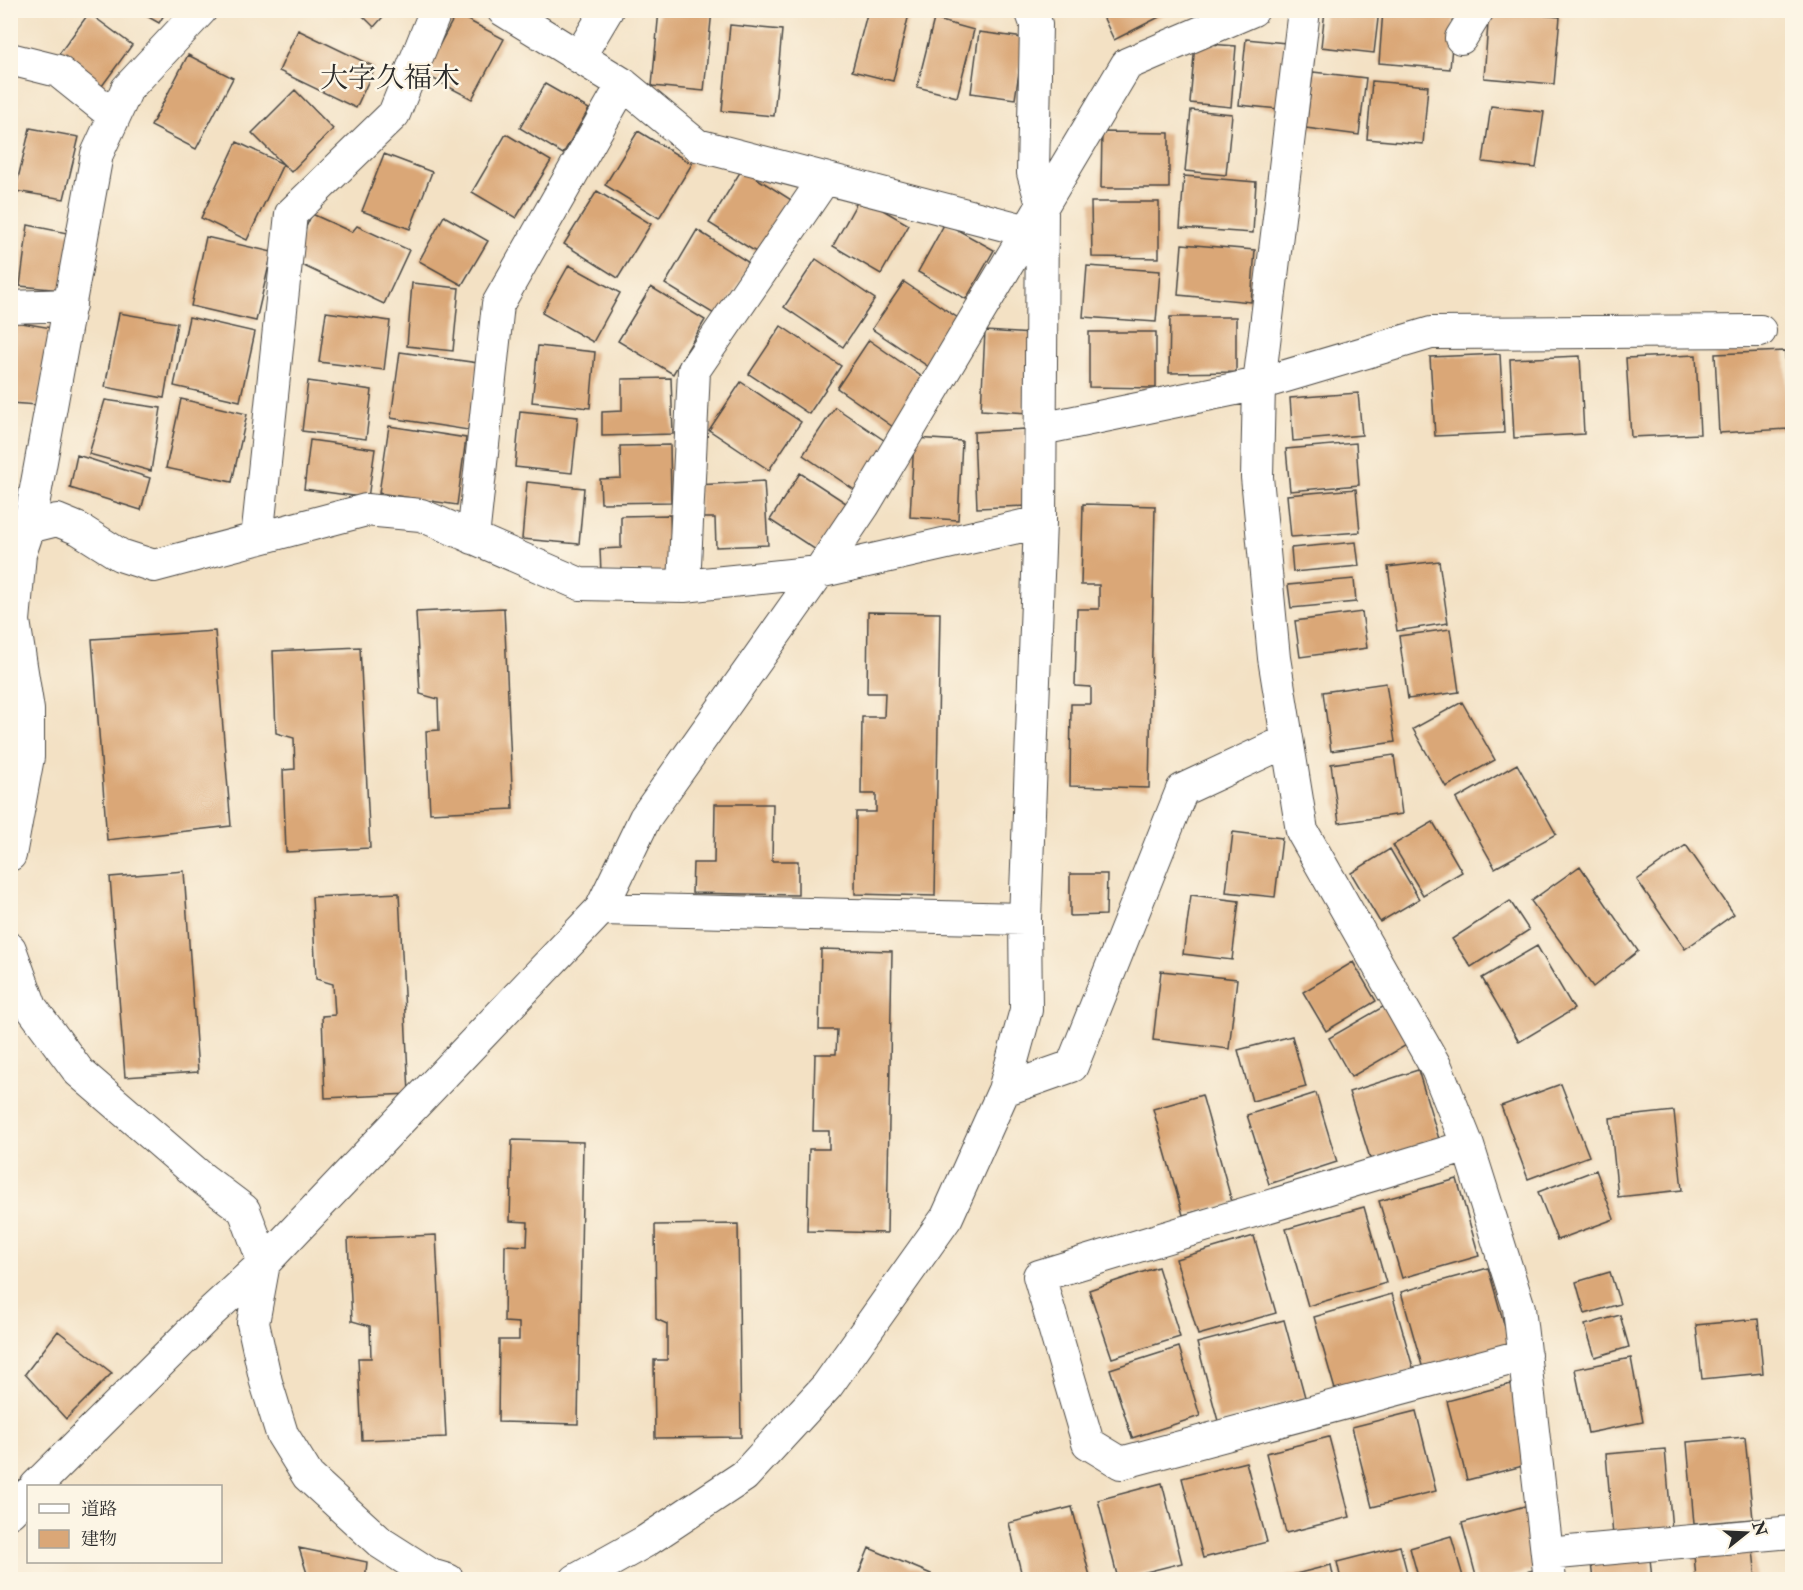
<svg xmlns="http://www.w3.org/2000/svg" width="1803" height="1590" viewBox="0 0 1803 1590" font-family="'IM FELL Double Pica','Noto Serif JP',serif">
	<rect width="100%" height="100%" fill="#fcf5e5"/>
	<filter id="ink" filterUnits="userSpaceOnUse"><feTurbulence type="fractalNoise" baseFrequency=".0167" numOctaves="2"/><feDisplacementMap in="SourceGraphic" scale="12" xChannelSelector="R" yChannelSelector="G"/><feConvolveMatrix kernelMatrix="1 2 1 2 8 2 1 2 1" color-interpolation-filters="sRGB"/></filter>
	<filter id="wash" filterUnits="userSpaceOnUse"><feTurbulence type="fractalNoise" baseFrequency=".008" numOctaves="4" result="noise"/><feDisplacementMap in="SourceGraphic" scale="24" xChannelSelector="R" yChannelSelector="G"/><feGaussianBlur stdDeviation="1.35" result="paint"/><feColorMatrix in="noise" values="0 0 0 0 0 0 0 0 0 0 0 0 0 0 0 0 0 1.4 0 .05"/><feComposite in="paint" operator="in"/></filter>
	<g filter="url(#wash)">
		<rect width="100%" height="100%" fill="#f3e1c4"/>
		<g id="blocks">
			<path fill="#daa777" d="M136,10H167L159,23Z
				M357,10H389L374,27Z
				M659,10H712L704,91L652,86Z
				M868,10H897L909,14L893,81L852,71Z
				M1100,10H1173L1114,40Z
				M1325,10H1379L1374,53L1321,47Z
				M1383,10H1455L1450,69L1379,63Z
				M1489,10L1560,17L1554,84L1484,78Z
				M89,13L132,45L102,86L59,54Z
				M456,14L504,39L472,99L424,74Z
				M934,19L974,30L957,97L917,87Z
				M730,25L782,30L774,116L722,111Z
				M298,30L375,67L356,108L279,71Z
				M979,32L1024,38L1015,99L971,93Z
				M1246,39L1286,43L1279,109L1239,105Z
				M1195,43L1236,46L1231,107L1190,103Z
				M188,55L233,78L196,149L151,126Z
				M1313,72L1366,78L1359,135L1306,128Z
				M1372,81L1428,86L1423,144L1367,139Z
				M545,84L589,109L563,154L520,128Z
				M295,90L333,129L291,172L252,133Z
				M1491,106L1544,112L1536,168L1483,162Z
				M1191,110L1232,114L1226,175L1185,171Z
				M30,128L79,137L64,199L15,191Z
				M638,131L692,164L659,218L605,185Z
				M1102,132L1169,133V188H1101Z
				M506,134L551,161L516,218L472,192Z
				M237,142L283,164L247,240L201,218Z
				M384,154L432,172L410,229L362,211Z
				M742,169L796,203L764,257L709,223Z
				M1184,176L1256,182L1253,233L1180,228Z
				M597,191L651,224L618,278L564,244Z
				M860,197L909,225L881,274L833,246Z
				M1091,202H1159V258L1092,257Z
				M312,214L352,232L357,226L409,250L384,304L291,260Z
				M444,216L488,241L462,285L419,261Z
				M945,223L994,250L966,299L918,272Z
				M28,225L72,234L62,290L20,286Z
				M697,230L751,264L719,317L665,284Z
				M206,237L272,252L256,321L191,306Z
				M1182,244L1255,250L1251,302L1178,295Z
				M816,259L875,299L843,347L784,307Z
				M569,265L620,293L593,342L542,313Z
				M1087,266L1160,271L1156,322L1083,317Z
				M904,282L964,322L932,369L872,329Z
				M412,283L459,288L453,351L407,346Z
				M651,287L705,320L673,374L618,341Z
				M326,312L390,321L384,370L319,362Z
				M119,313L177,323L164,398L105,387Z
				M189,317L255,332L240,401L174,386Z
				M1170,317H1236V372L1169,373Z
				M10,321L52,328L38,405L10,403Z
				M781,326L841,366L809,414L749,374Z
				M985,331L1033,334L1029,413L981,410Z
				M1089,332H1156V388L1089,387Z
				M869,340L928,381L896,429L837,388Z
				M538,346L595,352L590,408L532,402Z
				M1785,351L1789,429L1719,433L1715,354Z
				M400,352L478,363L468,430L391,418Z
				M1500,354L1504,433L1435,436L1430,357Z
				M1696,355L1700,434L1631,437L1626,358Z
				M1580,356L1584,434L1514,438L1510,359Z
				M671,378L673,434L602,436V412L622,411V379Z
				M308,381L372,390L366,439L302,431Z
				M741,382L801,422L769,470L709,430Z
				M1358,393L1362,435L1293,441L1290,398Z
				M181,399L247,414L232,482L166,468Z
				M105,400L161,408L151,471L89,454Z
				M835,407L894,447L862,495L803,455Z
				M520,411L578,417L572,473L515,467Z
				M389,426L466,438L457,505L379,493Z
				M1025,429L1028,506L977,508L974,432Z
				M914,438L962,441L958,520L910,517Z
				M310,440L375,449L368,498L304,489Z
				M1356,443L1359,485L1290,491L1286,449Z
				M670,445L671,502L601,503L600,479L621,478L620,446Z
				M77,455L150,478L141,510L70,488Z
				M800,473L846,503L816,550L770,520Z
				M764,481L768,545L716,547L715,518H700L698,485Z
				M527,482L584,488L579,544L522,539Z
				M1356,489L1360,532L1291,537L1287,495Z
				M1083,504L1155,506L1149,788L1070,786L1071,704H1091V687L1075,686L1077,609H1099V585H1081Z
				M670,515L672,572L601,573L600,549L621,548V516Z
				M1356,542L1359,566L1293,572L1291,548Z
				M1439,561L1448,623L1397,631L1388,567Z
				M1354,579L1356,602L1291,608L1288,585Z
				M504,608L513,809L430,813L426,731L439,730L438,699L420,694L416,612Z
				M868,612L940,613L935,896L855,894L856,812H876V794H861L862,717H884L885,693H867Z
				M1362,612L1367,648L1300,657L1295,621Z
				M1450,629L1459,692L1408,699L1399,636Z
				M215,631L231,826L107,840L92,639Z
				M360,647L370,848L286,852L283,770L295,769L294,738L276,733L273,651Z
				M1386,683L1395,742L1331,751L1323,692Z
				M1462,702L1495,760L1446,787L1413,729Z
				M1394,755L1402,814L1339,823L1331,764Z
				M1517,764L1556,834L1495,868L1456,799Z
				M715,804H773L772,861H798V895L692,893L693,863H714Z
				M1433,822L1462,872L1423,895L1393,845Z
				M1233,832L1282,838L1275,897L1226,892Z
				M1686,845L1734,914L1685,949L1637,880Z
				M1390,849L1419,899L1380,922L1351,873Z
				M1580,866L1638,951L1593,987L1531,901Z
				M184,871L198,1072L125,1077L110,877Z
				M1070,874H1107L1106,915L1070,916Z
				M399,893L409,1094L325,1098L322,1016L335,1015L333,984L316,979L312,897Z
				M1191,895L1239,901L1232,960L1183,954Z
				M1510,901L1529,930L1471,967L1452,939Z
				M1537,946L1574,1009L1519,1042L1482,978Z
				M821,949L892,951L887,1233L807,1231L809,1149H829V1131H813L815,1054H836L837,1030H819Z
				M1353,962L1376,1001L1326,1031L1303,992Z
				M1161,971L1237,979L1229,1049L1153,1040Z
				M1388,1004L1410,1043L1351,1077L1329,1038Z
				M1292,1036L1306,1087L1252,1101L1238,1050Z
				M1418,1070L1439,1139L1371,1161L1349,1092Z
				M1561,1084L1589,1156L1528,1179L1501,1106Z
				M1316,1093L1337,1162L1269,1184L1247,1115Z
				M1202,1095L1232,1202L1183,1215L1153,1109Z
				M1674,1111L1682,1190L1618,1197L1610,1118Z
				M512,1140L583,1142L578,1424L498,1422L499,1340H519V1323L504,1322L505,1245L527,1246L528,1222L510,1221Z
				M1596,1170L1614,1219L1557,1240L1538,1192Z
				M1457,1179L1479,1256L1402,1278L1379,1201Z
				M1364,1207L1386,1283L1308,1306L1286,1229Z
				M738,1224L741,1437L655,1438L654,1360H667V1324L656,1319L655,1225Z
				M436,1235L446,1437L362,1440L358,1358H371L370,1326L352,1321L348,1239Z
				M1254,1236L1276,1313L1198,1335L1176,1259Z
				M1158,1267L1180,1337L1112,1358L1089,1290Z
				M1488,1268L1510,1345L1423,1369L1401,1292Z
				M1610,1272L1620,1304L1585,1314L1576,1282Z
				M1392,1294L1414,1371L1336,1393L1314,1317Z
				M1620,1315L1629,1347L1595,1357L1585,1325Z
				M1758,1319L1763,1373L1702,1379L1696,1325Z
				M1284,1320L1305,1397L1218,1421L1197,1343Z
				M58,1331L112,1373L66,1419L25,1374Z
				M1179,1347L1200,1416L1132,1438L1110,1369Z
				M1631,1358L1643,1422L1588,1433L1575,1369Z
				M1511,1384L1531,1464L1467,1480L1447,1401Z
				M1416,1411L1436,1491L1372,1507L1352,1427Z
				M1329,1437L1350,1517L1286,1533L1266,1453Z
				M1745,1437L1753,1519L1694,1524L1687,1442Z
				M1665,1449L1672,1530L1613,1536L1606,1454Z
				M1246,1462L1267,1542L1203,1558L1182,1478Z
				M1162,1483L1182,1563L1118,1579L1098,1500Z
				M1525,1506L1541,1568L1495,1580H1477L1462,1523Z
				M1072,1507L1091,1580H1023L1009,1523Z
				M1451,1536L1464,1580H1419L1410,1548Z
				M1400,1546L1409,1580H1341L1337,1562Z
				M299,1548L367,1562L365,1580H309Z
				M869,1548L931,1574L928,1580H856Z
				M1753,1549L1756,1580H1696L1694,1554Z
				M1650,1558L1652,1580H1593L1591,1563Z
				M1331,1565L1334,1580H1276V1579Z"/>
		</g>
	</g>
	<g filter="url(#ink)">
		<use href="#blocks" fill-opacity="0" stroke="#494642" stroke-width="1.5"/>
		<g fill="none" stroke-linecap="round" stroke-linejoin="round">
			<defs>
				<path id="street" d="M503,10L623,84L697,145L1028,231
					M1304,10L1259,384L1257,477L1274,658L1302,831L1437,1069L1468,1146L1519,1308L1550,1580
					M1461,38L1478,10
					M579,57L607,10
					M10,59L58,71L114,116
					M10,307L70,305
					M1041,429L1259,384L1431,333L1760,331
					M29,527L57,520L79,529L120,555L154,566L366,510L421,515L580,584L684,586L819,572L1040,522
					M473,538L498,304L623,84
					M257,539L291,214L394,114L436,10
					M684,586L694,370L825,178
					M10,855L28,757V710L14,621L20,554L29,527L97,154L127,89L201,10
					M601,909L1025,919
					M10,949L31,1007L79,1072L203,1179L244,1210L264,1263L253,1323L266,1382L282,1434L308,1476L381,1543L431,1575L448,1580
					M1004,1090L1072,1066L1182,790L1287,741
					M1468,1146L1039,1276L1088,1443L1121,1463L1525,1355
					M36,1486L212,1311L264,1263L601,909L645,818L819,572L864,505L1127,64L1253,10
					M10,1512L28,1494
					M1547,1554L1792,1532
					M576,1580L646,1541L744,1476L827,1386L947,1217L1004,1090L1026,1010L1025,919L1040,522L1042,204L1033,173L1036,24L1031,10"/>
			</defs>
			<use href="#street" stroke="#494642" stroke-width="34"/>
			<use href="#street" stroke="#fff" stroke-width="32"/>
		</g>
	</g>
	<g text-anchor="middle" dominant-baseline="central" stroke-width="5" stroke-linejoin="round" paint-order="stroke">
		<g font-size="28" fill="#2b2b2b" stroke="#fcf5e5">
			<text x="390" y="78">大字久福木</text>
		</g>
	</g>
	<rect width="1803" height="1590" fill="none" stroke="#fcf5e5" stroke-width="36"/>
	<rect x="27" y="1485" width="195" height="78" fill="#fcf5e5" stroke="#a8a49b" stroke-width="1.5"/>
	<rect x="39" y="1504" width="30" height="9" fill="#ffffff" stroke="#a8a49b" stroke-width="1.5"/>
	<text x="81" y="1515" font-size="18" fill="#2b2b2b">道路</text>
	<rect x="39" y="1530" width="30" height="18" fill="#daa777" stroke="#a8a49b" stroke-width="1.5"/>
	<text x="81" y="1545" font-size="18" fill="#2b2b2b">建物</text>
	<g transform="translate(1746 1533) rotate(72)" stroke="#fcf5e5" stroke-width="4.5" paint-order="stroke">
	<path d="M0-4.5L10 22L0 15L-10 22Z" fill="#2b2b2b"/>
	<text y="-9" font-size="16" font-weight="bold" text-anchor="middle" fill="#2b2b2b">N</text>
	</g>
</svg>
